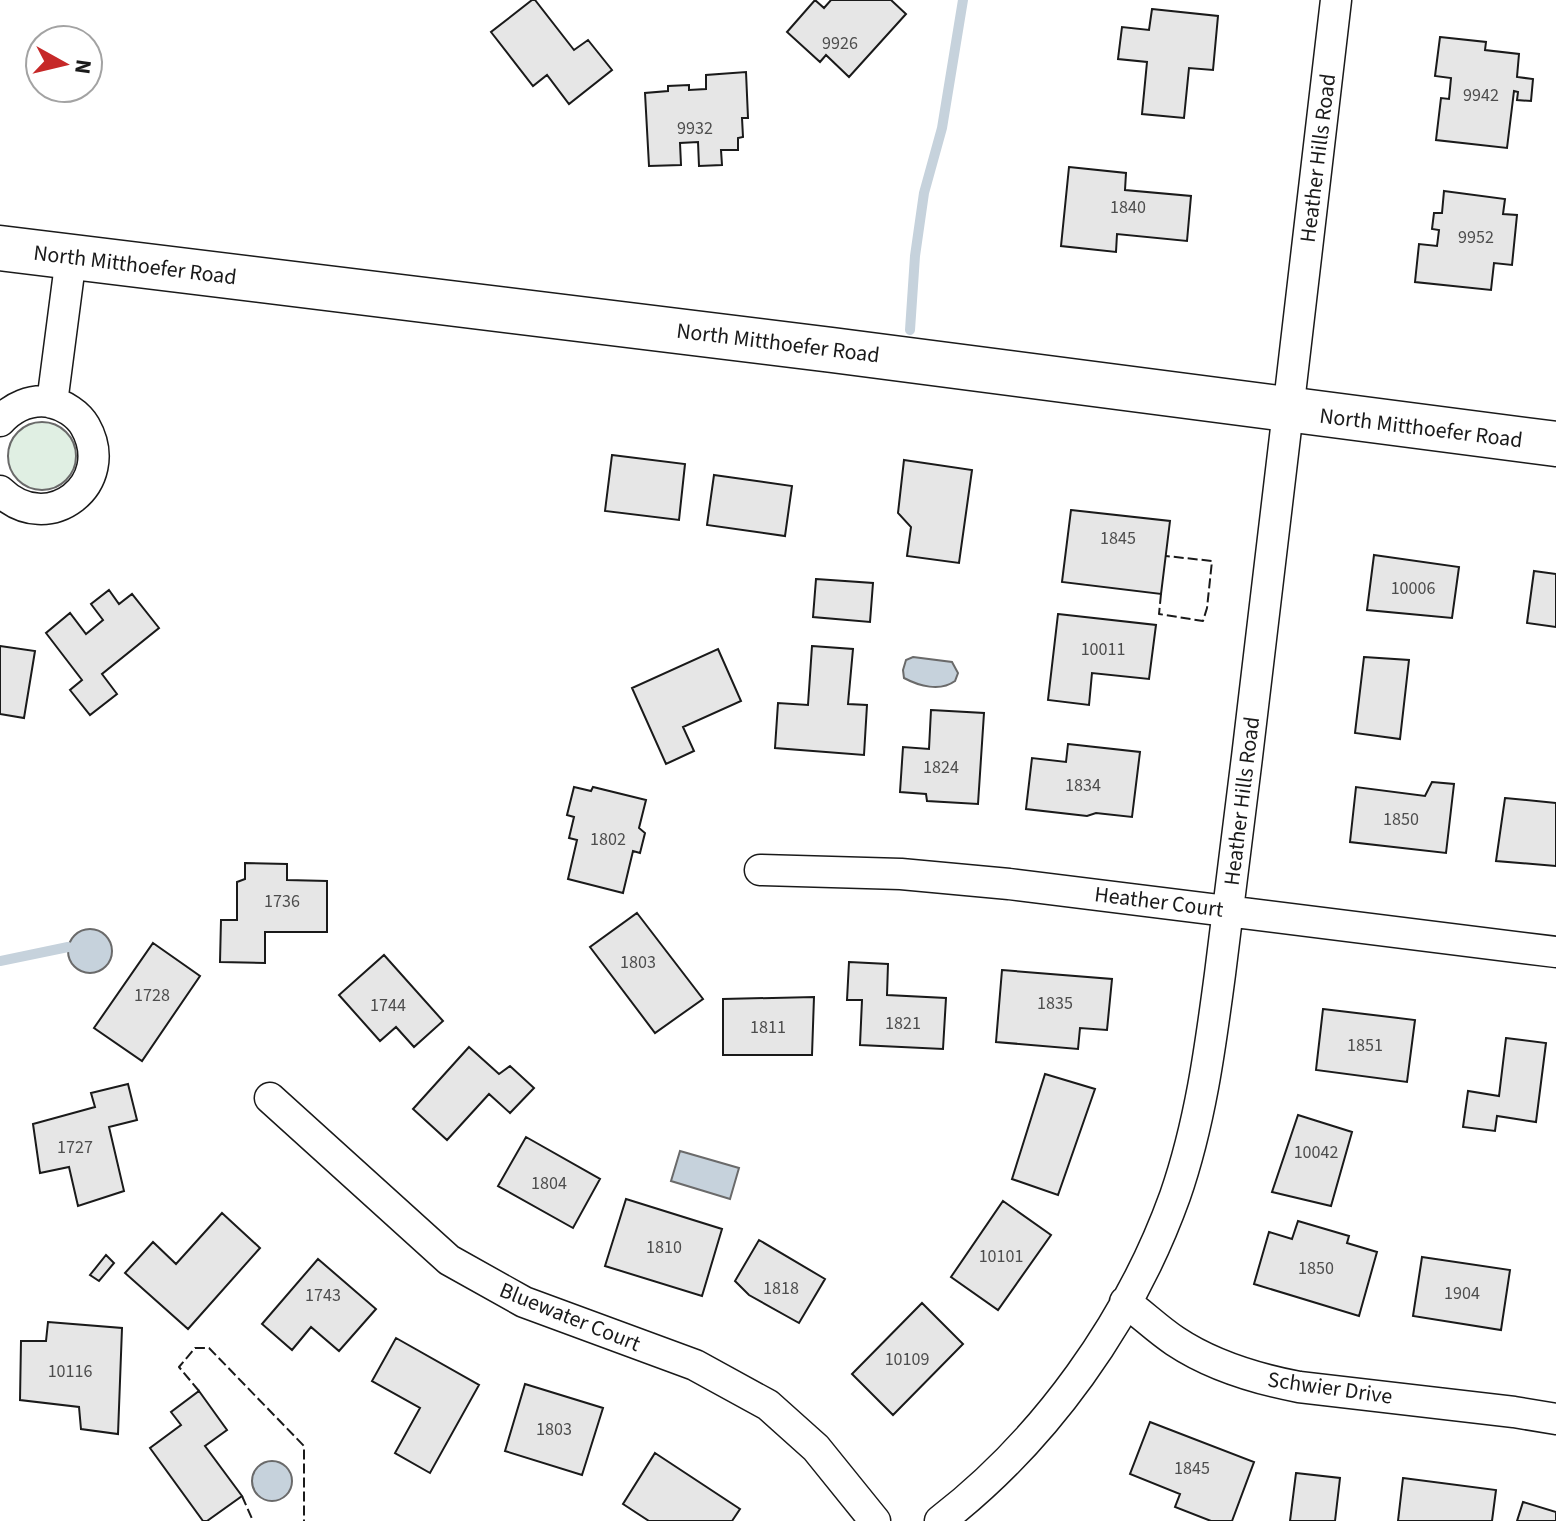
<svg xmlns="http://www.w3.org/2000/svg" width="1556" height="1521" viewBox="0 0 1556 1521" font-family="'Source Sans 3',sans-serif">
	<rect width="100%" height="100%" fill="#fff"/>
	<path fill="#e0efe3" stroke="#6a6a6a" stroke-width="2" d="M8 456a34 34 0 1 1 68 0a34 34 0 1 1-68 0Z"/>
	<path fill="#c6d2dc" stroke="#6a6a6a" stroke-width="2" d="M913,657L952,662L958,673L955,681C940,692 919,686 904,678L903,670L906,660Z
		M68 951a22 22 0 1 1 44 0a22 22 0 1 1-44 0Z
		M680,1151L739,1168L730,1199L671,1181Z
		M252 1481a20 20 0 1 1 40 0a20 20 0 1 1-40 0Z"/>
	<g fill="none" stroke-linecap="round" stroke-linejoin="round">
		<path stroke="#c6d2dc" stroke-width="10" d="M910,330L915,256L924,193L942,128L963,0
			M0,961L68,947"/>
	</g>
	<path fill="#e6e6e6" stroke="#1a1a1a" stroke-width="2" d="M532,0H535L574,50L588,40L612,70L569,104L547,75L533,86L491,32Z
		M815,0L824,8L831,0H891L906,14L849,77L826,55L820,62L787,32Z
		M1152,9L1218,16L1213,70L1189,68L1184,118L1142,114L1147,62L1118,59L1122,27L1149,30Z
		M1440,37L1486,42L1485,50L1519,54L1517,77L1533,79L1531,101L1517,100L1518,92L1514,91L1507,148L1436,140L1441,98L1449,99L1451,78L1435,76Z
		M746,72L748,118H742L743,137L738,138V150H721L722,165L699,166L698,142L680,143L681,165L649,166L645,93L668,91V86L689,85V90L706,89V75Z
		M1069,167L1126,173L1125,190L1191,196L1187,241L1117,234L1116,252L1061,246Z
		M1444,191L1505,199L1503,214L1517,215L1512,265L1494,263L1491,290L1415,282L1419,244L1437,246L1439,230L1432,229L1434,213H1442Z
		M612,455L685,464L679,520L605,511Z
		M904,460L972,470L959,563L907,556L911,527L898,513Z
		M714,475L792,486L785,536L707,525Z
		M1071,510L1170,521L1161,594L1062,582Z
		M1374,555L1459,567L1452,618L1367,610Z
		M1534,571L1556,574V627L1527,623Z
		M816,579L873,583L870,622L813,617Z
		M109,590L119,604L132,594L159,628L102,674L117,694L90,715L70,690L82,680L46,633L70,613L86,634L103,620L91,604Z
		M1058,614L1156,625L1149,679L1092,673L1089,705L1048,700Z
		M0,646L35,651L24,718L0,714Z
		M812,646L853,649L848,704L867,705L864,755L775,748L778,703L808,705Z
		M718,649L741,701L683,727L694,751L666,764L632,688Z
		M1364,657L1409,660L1400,739L1355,733Z
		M931,710L984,713L978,804L927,801L926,794L900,792L903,747L929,749Z
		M1068,744L1140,752L1132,817L1096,813L1087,816L1026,809L1032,758L1066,762Z
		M1432,782L1454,784L1446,853L1350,842L1356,787L1425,796Z
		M574,787L591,791L593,787L646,800L639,828L645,833L640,853L633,851L623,893L568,879L577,840L569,838L574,817L567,815Z
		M1505,798L1556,803V866L1496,861Z
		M245,863L287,864V880L327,881V932H265V963L220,962L221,920H237V882L245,879Z
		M637,913L703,999L655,1033L590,947Z
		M153,943L200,976L142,1061L94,1028Z
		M384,955L443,1021L414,1047L396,1027L380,1041L339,995Z
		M849,962L888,964L887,995L946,998L943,1049L860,1045L862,1000H847Z
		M1002,970L1112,979L1107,1030L1080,1028L1078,1049L996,1042Z
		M814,997L812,1055H723V999Z
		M1323,1009L1415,1020L1407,1082L1316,1070Z
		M1506,1038L1546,1043L1536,1122L1497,1116L1495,1131L1463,1127L1468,1091L1499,1096Z
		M469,1047L499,1074L510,1066L534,1088L510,1113L489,1094L447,1140L413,1109Z
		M1045,1074L1095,1089L1058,1195L1012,1179Z
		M128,1084L137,1120L109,1127L124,1191L78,1206L69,1167L40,1173L33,1124L95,1107L91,1093Z
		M1298,1115L1352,1132L1331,1206L1272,1192Z
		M526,1137L600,1179L573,1228L498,1186Z
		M626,1199L722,1229L702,1296L605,1266Z
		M1003,1201L1051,1235L998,1310L951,1277Z
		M222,1213L260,1248L188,1329L125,1273L153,1242L176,1264Z
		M1298,1221L1349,1236L1347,1243L1377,1252L1359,1316L1254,1284L1269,1232L1292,1239Z
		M759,1240L825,1279L799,1323L749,1295L735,1281Z
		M106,1255L114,1263L99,1281L90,1275Z
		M1422,1257L1510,1270L1501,1330L1413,1316Z
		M318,1259L376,1309L339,1351L311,1327L292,1350L262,1324Z
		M922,1303L963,1344L893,1415L852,1374Z
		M48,1322L122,1328L118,1434L81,1429L79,1407L20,1400L21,1341H46Z
		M396,1338L479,1385L430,1473L395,1453L420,1408L372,1381Z
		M525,1384L603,1408L582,1475L505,1451Z
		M199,1391L227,1430L205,1446L242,1496L207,1521H203L150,1448L181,1425L171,1412Z
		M1150,1422L1254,1462L1232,1521H1211L1175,1507L1180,1494L1130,1474Z
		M655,1453L740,1509L732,1521H649L623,1504Z
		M1296,1473L1340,1478L1335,1521H1290Z
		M1403,1478L1496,1490L1492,1521H1398Z
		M1523,1502L1556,1512V1521H1517Z"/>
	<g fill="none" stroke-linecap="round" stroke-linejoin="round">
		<defs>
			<path id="street" d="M52,403L71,257
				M0,421C13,407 31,399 50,402C64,405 78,414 85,426C118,484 48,538 0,491
				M760,870L901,874L1009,884L1556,952
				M270,1098L449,1260L524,1302L695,1365L768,1405L816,1448L875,1521
				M1125,1302C1142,1314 1157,1329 1175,1341C1211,1365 1257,1379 1299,1387L1514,1412L1556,1419
				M940,1521C1045,1440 1130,1321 1175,1196C1200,1124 1210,1050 1220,974C1229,902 1238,830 1247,757C1277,505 1307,252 1336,0"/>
			<path id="secondary" d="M0,248L832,350L1556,444"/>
		</defs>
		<use href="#street" stroke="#1a1a1a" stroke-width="33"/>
		<use href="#secondary" stroke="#1a1a1a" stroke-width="47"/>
		<use href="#street" stroke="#fff" stroke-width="30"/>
		<use href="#secondary" stroke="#fff" stroke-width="44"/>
		<path stroke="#1a1a1a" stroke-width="2" stroke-dasharray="10 4" stroke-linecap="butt" d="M1161,594L1159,614L1203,621L1207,608L1212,561L1166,556
			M199,1391L179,1367L195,1348H209L304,1446V1521
			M242,1496L253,1521"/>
	</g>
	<g text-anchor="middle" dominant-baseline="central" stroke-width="6" stroke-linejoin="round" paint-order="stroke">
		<g font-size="18" fill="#4d4d4d">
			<text x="840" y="43">9926</text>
			<text x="1481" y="95">9942</text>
			<text x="695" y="128">9932</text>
			<text x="1128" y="207">1840</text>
			<text x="1476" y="237">9952</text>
			<text x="1118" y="538">1845</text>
			<text x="1413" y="588">10006</text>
			<text x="1103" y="649">10011</text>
			<text x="941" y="767">1824</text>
			<text x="1083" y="785">1834</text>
			<text x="1401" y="819">1850</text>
			<text x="608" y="839">1802</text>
			<text x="282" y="901">1736</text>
			<text x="638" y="962">1803</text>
			<text x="152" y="995">1728</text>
			<text x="1055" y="1003">1835</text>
			<text x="388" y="1005">1744</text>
			<text x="903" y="1023">1821</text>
			<text x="768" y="1027">1811</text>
			<text x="1365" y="1045">1851</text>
			<text x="75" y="1147">1727</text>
			<text x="1316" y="1152">10042</text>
			<text x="549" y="1183">1804</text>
			<text x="664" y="1247">1810</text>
			<text x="1001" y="1256">10101</text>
			<text x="1316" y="1268">1850</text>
			<text x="781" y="1288">1818</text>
			<text x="1462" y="1293">1904</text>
			<text x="323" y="1295">1743</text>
			<text x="907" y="1359">10109</text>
			<text x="70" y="1371">10116</text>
			<text x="554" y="1429">1803</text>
			<text x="1192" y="1468">1845</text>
		</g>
		<g font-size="22" fill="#1a1a1a" stroke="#fff">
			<text transform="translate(1318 158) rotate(-83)">Heather Hills Road</text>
			<text transform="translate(135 265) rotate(7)">North Mitthoefer Road</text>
			<text transform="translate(778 343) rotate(7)">North Mitthoefer Road</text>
			<text transform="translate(1421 428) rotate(7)">North Mitthoefer Road</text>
			<text transform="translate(1242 801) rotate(-83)">Heather Hills Road</text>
			<text transform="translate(1159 902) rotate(7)">Heather Court</text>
			<text transform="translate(570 1317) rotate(22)">Bluewater Court</text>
			<text transform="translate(1330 1388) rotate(8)">Schwier Drive</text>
		</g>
	</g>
	<g transform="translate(64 64) rotate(98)"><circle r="38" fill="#ffffff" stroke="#a3a3a3" stroke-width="2"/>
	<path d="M0-6L14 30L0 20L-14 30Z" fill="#c62828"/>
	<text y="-12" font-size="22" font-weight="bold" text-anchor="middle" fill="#1a1a1a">N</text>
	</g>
</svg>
